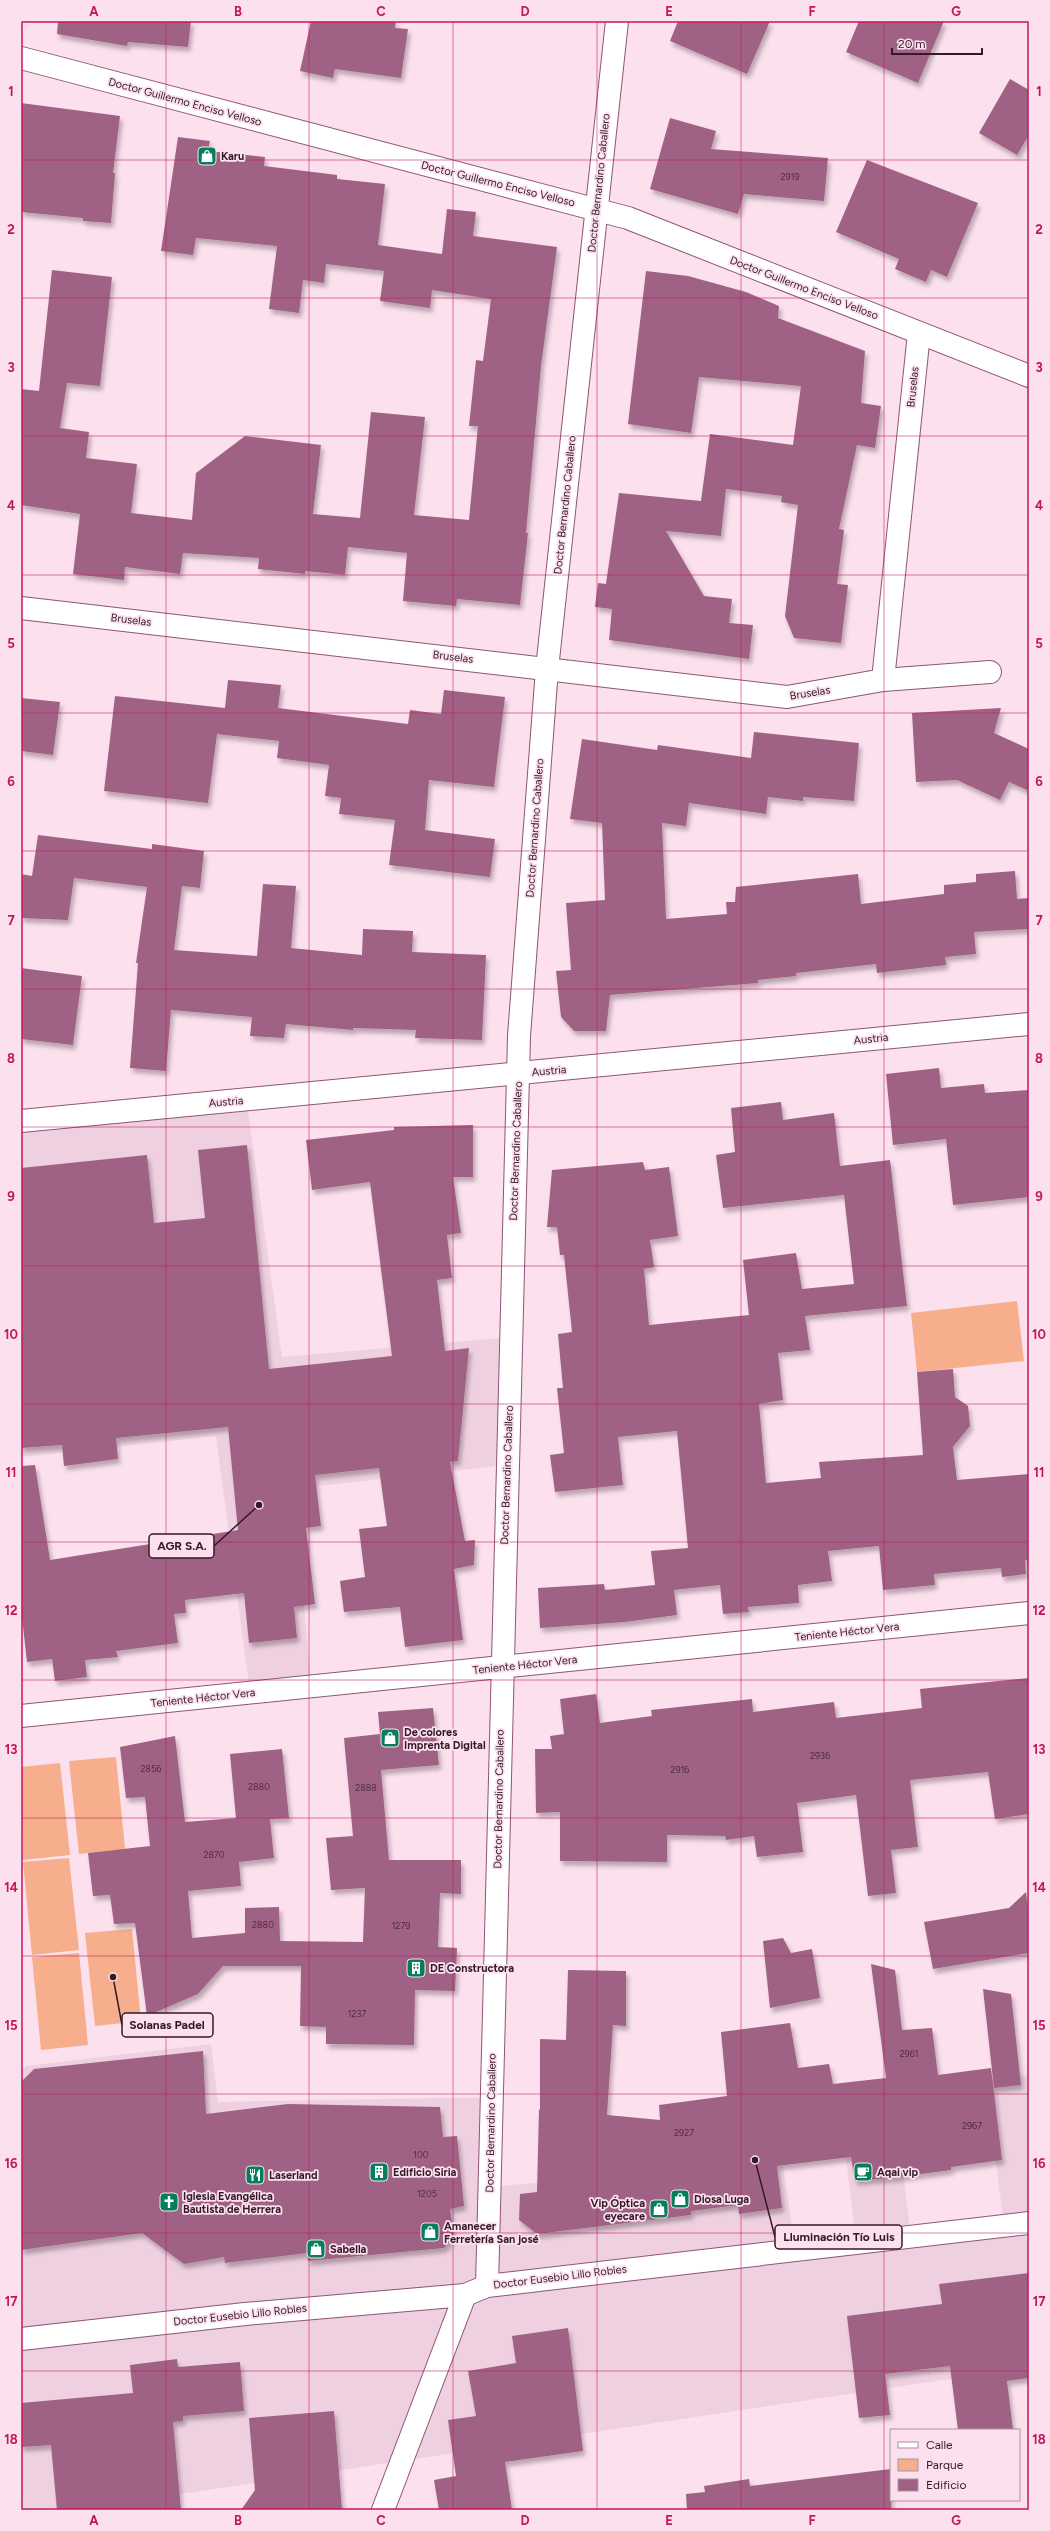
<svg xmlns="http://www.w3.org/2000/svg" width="1050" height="2531" viewBox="0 0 1050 2531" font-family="Figtree,sans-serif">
	<defs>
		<filter id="shadow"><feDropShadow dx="2.5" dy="4.5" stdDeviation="2" flood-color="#0004"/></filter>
	</defs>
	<rect width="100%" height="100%" fill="#fce0ee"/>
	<path fill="#efd0e0" d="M248,1111L282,1357L502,1338L497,1466L292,1489L311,1678L249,1685L216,1436L21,1457V1132Z
		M211,2044L218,2102L499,2097L498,2186L729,2166L776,2117L794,2240L855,2232L844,2143L899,2140L910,2229L1003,2217L985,2080L1029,2075V2367L74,2510H21V2070L26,2066Z"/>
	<path fill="#f6ae8c" d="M1017,1301L1024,1361L917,1372L911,1313Z
		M116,1757L125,1849L79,1854L69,1761Z
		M60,1763L70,1855L23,1860L21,1767Z
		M69,1858L79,1950L32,1955L23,1862Z
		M132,1929L141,2021L95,2026L85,1933Z
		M79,1953L88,2045L41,2050L32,1957Z"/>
	<path fill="#a06284" filter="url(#shadow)" d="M58,21H191L188,47L128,42L127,46L57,34Z
		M311,21H396L395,28L408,29L401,78L335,69L333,78L300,71Z
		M678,21H770L747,74L670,41Z
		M859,21H944L918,83L846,52Z
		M1010,79L1029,90V135L1017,155L979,133Z
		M21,103L120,116L113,173H115L111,223L83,221V218L21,212Z
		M670,118L716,131L711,149L828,158L824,201L744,194L738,214L650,189Z
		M178,137L210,141L208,151L265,157L264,166L337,175V179L385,184L378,245L442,254L447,209L476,212L473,236L557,247L541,366L526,533H528L520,605L457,599L456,606L403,601L407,553L348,547L345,575L305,571V574L258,569L259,558L183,553L180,574L125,567L124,580L73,574L80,514L21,505V389L39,391L52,270L112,277L100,386L67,383L60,428L89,432L86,458L137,464L131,513L192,520L196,473L245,436L321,445L313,514L360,518L371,412L425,417L414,515L469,520L478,426H469L476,360L483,361L491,299L432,290L430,308L380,301L384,271L326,264L324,283L303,280L299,313L269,309L277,246L196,238L193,255L161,251Z
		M867,160L978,203L947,277L931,270L926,282L895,269L899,259L836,232Z
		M646,271L688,276L746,292L779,306L778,318L865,351L861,403L881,406L875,448L857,445L839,529L844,530L837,584L848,585L841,643L794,638L785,616L798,505L781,502L782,496L726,489L721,536L666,531L704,596L732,599L729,623L753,625L749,659L609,640L612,609L595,607L598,583L606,584L619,493L701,501L710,434L793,445L801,386L699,377L691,433L628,424Z
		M228,680L281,685L278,708L408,724L410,710L441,714L444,690L505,697L494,787L429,780L425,830L495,839L490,877L389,865L395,820L339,814L341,798L325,796L329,765L277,758L279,741L217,734L208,803L104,791L115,696L225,708Z
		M21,698L60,702L53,755L21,751Z
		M1001,708L994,733L1029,749V791L1009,782L1000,800L957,780L916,782L912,713Z
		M754,732L859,743L854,801L803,797V801L768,797L766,814L689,803L686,826L662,823L666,919L727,914L726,902H735L736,887L858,874L861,904L944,894V885L976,882V874L1015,871L1017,899L1029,898V929L974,932L976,954L945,957L946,965L877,973L876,964L796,973V976L758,980V983L610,995L606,1031H574L561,1017L556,971L571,970L566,903L605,900L602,823L570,819L582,739L657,750L658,745L751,758Z
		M38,835L152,849V844L204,851L200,888L182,886L174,950L257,956L263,884L296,886L291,948L362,955L363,929L413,931L412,952L486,955L482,1040L415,1038L416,1030L353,1028V1030L286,1024L284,1038L250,1036L252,1017L171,1010L166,1071L130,1068L138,963H136L147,887L74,878L68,920L21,918V874L32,876Z
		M21,968L82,976L73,1045L21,1039Z
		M939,1068L941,1088L984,1084L985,1093L1029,1090V1197L953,1205L946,1139L893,1145L886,1074Z
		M781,1102L783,1120L834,1113L840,1166L890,1160L907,1306L805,1316L810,1350L778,1353L783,1400L759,1404L766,1483L821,1478L819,1462L923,1455L917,1372L953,1369L955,1397L968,1406L970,1426L953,1447L957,1480L1029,1474V1560H1025L1026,1574L1002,1577L1001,1568L934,1574L935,1585L883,1590L879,1546L828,1551L832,1581L798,1585L799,1603L748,1607L749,1612L723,1614L720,1585L674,1590L677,1615L625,1622L540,1628L538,1588L604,1584L605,1590L655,1585L651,1551L688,1548L677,1431L618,1437L623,1485L555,1492L550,1455L564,1453L557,1388H563L558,1334L572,1332L564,1255H560L557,1227H547L552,1170L643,1162L645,1170L669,1167L678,1236L650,1240L654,1267L644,1269L649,1325L749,1315L743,1260L796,1253L802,1289L854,1284L844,1195L723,1208L716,1155L735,1152L731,1108Z
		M473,1125V1177H453L461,1233L447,1235L452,1278L437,1280L445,1351L469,1348L458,1461L450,1462L465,1541L475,1540L474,1565L454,1569L463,1640L405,1647L400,1607L344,1612L340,1581L365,1577L359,1529L387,1526L379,1468L315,1475L321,1526L306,1528L315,1604L294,1607L297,1638L249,1643L244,1593L185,1600L186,1613L174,1614L178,1643L116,1651L118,1657L85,1660L87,1677L55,1681L52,1659L27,1662L21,1608V1466L35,1465L50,1560L238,1530L228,1427L116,1438L118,1459L64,1466L62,1445L21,1448V1168L147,1155L154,1223L205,1218L198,1150L247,1145L269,1369L392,1356L370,1182L312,1190L306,1140L394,1130V1127Z
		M1029,1678V1814L995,1819L988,1772L910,1780L918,1847L891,1850L896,1893L868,1896L856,1795L797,1803L803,1852L757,1857L754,1836L726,1840L725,1836L667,1835V1862L560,1861V1812L536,1813L535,1749H552L550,1736L564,1734L560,1699L596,1694L600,1723L652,1716L651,1710L752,1699L753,1712L834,1702L836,1718L922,1708L920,1689Z
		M433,1708L439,1765L381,1770L389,1860H461V1894L440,1893L438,1947L457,1948L455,1991L415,1990L414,2045L326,2044V2027L300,2026L301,1966H223L198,1994L147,2016L135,1923L114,1924L110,1895L93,1896L88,1853L150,1846L145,1797L126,1798L120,1747L175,1736L185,1822L236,1818L230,1754L282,1749L289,1818L270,1819L274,1858L239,1862L241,1886L188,1891L192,1938L245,1933V1908L279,1907L280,1941L363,1942L365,1888L331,1890L326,1838L353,1836L344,1738L380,1734L378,1712Z
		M1026,1892L1029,1919V1953L933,1969L924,1922L1009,1908Z
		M783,1938L791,1953L812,1949L820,1998L770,2008L763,1941Z
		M871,1964L895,1970L902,2030L932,2028L938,2075L991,2068L1002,2160L951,2167V2170L899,2177L855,2181L851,2157L777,2166L782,2208L739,2214L738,2205L691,2211V2215L537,2234L519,2220L520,2194L537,2192L539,2109L540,2110V2039L566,2040L568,1970L626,1971V2026L613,2025L607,2115L660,2120L659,2105L727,2096L721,2032L790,2023L798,2068L829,2064L833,2084L886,2078Z
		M983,1989L1011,1994L1021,2085L994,2088Z
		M203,2051L206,2114L288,2104L440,2107L443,2137L457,2136L464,2206L450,2209L454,2237L444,2248L308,2261L307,2253L225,2263L224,2257L184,2264L142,2233L21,2250V2082L34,2069Z
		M1029,2273V2378L1007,2381L1013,2430H958L950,2366L885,2374L890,2415L859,2418L847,2316L942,2304L939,2284Z
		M568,2328L583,2451L505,2462L512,2510H439L434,2480L456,2476L448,2420L476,2416L468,2371L516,2363L512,2336Z
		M177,2359L178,2367L240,2362L244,2411L183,2416V2421L173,2422L181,2510H57L51,2445L21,2447V2403L133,2393L130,2365Z
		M334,2411L342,2510H241L255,2490L249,2418Z
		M891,2469V2510H687L686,2494L705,2492L704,2486L749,2479L750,2486Z"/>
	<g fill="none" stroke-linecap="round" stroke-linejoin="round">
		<defs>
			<path id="street" d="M21,58L628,218L1029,376
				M21,608L787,697L883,680L990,672
				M883,680L919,333
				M21,1121L1029,1024
				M21,1716L1029,1613
				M383,2510L465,2295"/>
			<path id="secondary" d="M487,2286L519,1036L547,669L617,21
				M21,2339L245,2314L465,2295L487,2286L1029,2223"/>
		</defs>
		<use href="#street" stroke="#8f5475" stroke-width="24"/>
		<use href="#secondary" stroke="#8f5475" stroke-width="24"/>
		<use href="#street" stroke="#fff" stroke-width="22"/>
		<use href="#secondary" stroke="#fff" stroke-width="22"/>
	</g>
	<path fill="none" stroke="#c2185b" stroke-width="1" stroke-opacity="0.55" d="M166,21V2510M309,21V2510M453,21V2510M597,21V2510M741,21V2510M884,21V2510M21,160H1029M21,298H1029M21,436H1029M21,575H1029M21,713H1029M21,851H1029M21,989H1029M21,1127H1029M21,1266H1029M21,1404H1029M21,1542H1029M21,1680H1029M21,1818H1029M21,1956H1029M21,2094H1029M21,2233H1029M21,2371H1029"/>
	<defs>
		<symbol id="shop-square" viewBox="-11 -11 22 22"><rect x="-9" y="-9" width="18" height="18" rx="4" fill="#057e5c" stroke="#fce0ee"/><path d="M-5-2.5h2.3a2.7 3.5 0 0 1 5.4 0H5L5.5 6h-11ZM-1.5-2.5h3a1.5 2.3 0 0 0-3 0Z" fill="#fff"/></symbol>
		<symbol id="building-square" viewBox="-11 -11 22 22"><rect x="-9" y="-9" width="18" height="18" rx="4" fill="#057e5c" stroke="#fce0ee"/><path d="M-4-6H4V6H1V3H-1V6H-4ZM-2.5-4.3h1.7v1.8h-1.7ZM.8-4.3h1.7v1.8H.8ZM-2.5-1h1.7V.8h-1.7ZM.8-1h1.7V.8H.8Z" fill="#fff"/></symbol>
		<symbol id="cafe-square" viewBox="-11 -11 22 22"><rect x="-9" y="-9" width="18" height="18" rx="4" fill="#057e5c" stroke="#fce0ee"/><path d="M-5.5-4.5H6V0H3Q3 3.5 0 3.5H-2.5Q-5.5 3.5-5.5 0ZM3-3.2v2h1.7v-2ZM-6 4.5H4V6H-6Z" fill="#fff"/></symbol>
		<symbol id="restaurant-square" viewBox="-11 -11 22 22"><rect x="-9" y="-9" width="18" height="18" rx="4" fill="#057e5c" stroke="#fce0ee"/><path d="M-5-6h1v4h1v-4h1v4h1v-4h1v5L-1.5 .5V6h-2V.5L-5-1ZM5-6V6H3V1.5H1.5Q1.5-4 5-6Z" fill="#fff"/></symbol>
		<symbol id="church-square" viewBox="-11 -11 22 22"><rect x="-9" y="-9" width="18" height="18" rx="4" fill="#057e5c" stroke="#fce0ee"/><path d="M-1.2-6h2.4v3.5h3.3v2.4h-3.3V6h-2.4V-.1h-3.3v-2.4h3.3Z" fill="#fff"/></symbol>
	</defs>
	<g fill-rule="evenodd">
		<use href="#shop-square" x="196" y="145" width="22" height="22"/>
		<use href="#shop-square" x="379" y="1727" width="22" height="22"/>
		<use href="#building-square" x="405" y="1957" width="22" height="22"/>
		<use href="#building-square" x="368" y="2161" width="22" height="22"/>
		<use href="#cafe-square" x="852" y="2161" width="22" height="22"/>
		<use href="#restaurant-square" x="244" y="2164" width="22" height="22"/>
		<use href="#shop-square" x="669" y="2188" width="22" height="22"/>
		<use href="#church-square" x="158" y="2191" width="22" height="22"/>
		<use href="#shop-square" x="648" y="2198" width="22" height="22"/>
		<use href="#shop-square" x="419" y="2221" width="22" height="22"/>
		<use href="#shop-square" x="305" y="2238" width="22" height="22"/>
	</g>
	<g text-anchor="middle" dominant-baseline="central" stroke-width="3.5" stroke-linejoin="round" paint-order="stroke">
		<g font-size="9" fill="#4e2c3f">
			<text x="790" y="176">2919</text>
			<text x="820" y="1755">2936</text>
			<text x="151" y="1768">2856</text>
			<text x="680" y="1769">2916</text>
			<text x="259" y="1786">2880</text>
			<text x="366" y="1787">2888</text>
			<text x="214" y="1854">2870</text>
			<text x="263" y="1924">2880</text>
			<text x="401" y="1925">1279</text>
			<text x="357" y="2013">1237</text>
			<text x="909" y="2053">2961</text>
			<text x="972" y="2125">2967</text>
			<text x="684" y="2132">2927</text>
			<text x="421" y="2154">100</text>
			<text x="427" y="2193">1205</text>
		</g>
		<g font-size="11" fill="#331a28" stroke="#fce0ee">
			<text transform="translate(185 102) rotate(15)">Doctor Guillermo Enciso Velloso</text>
			<text transform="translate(599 183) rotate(-84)">Doctor Bernardino Caballero</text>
			<text transform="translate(498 184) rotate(14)">Doctor Guillermo Enciso Velloso</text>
			<text transform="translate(804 288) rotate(21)">Doctor Guillermo Enciso Velloso</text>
			<text transform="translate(913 387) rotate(-84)">Bruselas</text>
			<text transform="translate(565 505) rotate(-84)">Doctor Bernardino Caballero</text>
			<text transform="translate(131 620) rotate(7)">Bruselas</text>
			<text transform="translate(453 657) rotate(7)">Bruselas</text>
			<text transform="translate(810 693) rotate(-9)">Bruselas</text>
			<text transform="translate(535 828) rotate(-86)">Doctor Bernardino Caballero</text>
			<text transform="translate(871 1039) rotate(-6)">Austria</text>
			<text transform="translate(549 1071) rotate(-5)">Austria</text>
			<text transform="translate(226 1102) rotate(-5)">Austria</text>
			<text transform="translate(516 1151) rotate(-88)">Doctor Bernardino Caballero</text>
			<text transform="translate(507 1475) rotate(-88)">Doctor Bernardino Caballero</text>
			<text transform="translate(847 1632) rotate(-6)">Teniente Héctor Vera</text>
			<text transform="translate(525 1665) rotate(-6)">Teniente Héctor Vera</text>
			<text transform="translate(203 1698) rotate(-6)">Teniente Héctor Vera</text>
			<text transform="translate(499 1799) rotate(-89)">Doctor Bernardino Caballero</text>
			<text transform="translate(491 2123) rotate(-89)">Doctor Bernardino Caballero</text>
			<text transform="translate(560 2277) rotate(-7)">Doctor Eusebio Lillo Robles</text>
			<text transform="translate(240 2315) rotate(-6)">Doctor Eusebio Lillo Robles</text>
		</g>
		<g font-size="11" font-weight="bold" fill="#331a28" stroke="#fce0ee" text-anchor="start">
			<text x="221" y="156">Karu</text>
			<text x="404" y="1732">De colores<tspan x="404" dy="13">Imprenta Digital</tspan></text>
			<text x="430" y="1968">DE Constructora</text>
			<text x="393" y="2172">Edificio Siria</text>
			<text x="877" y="2172">Aqai vip</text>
			<text x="269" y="2175">Laserland</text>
			<text x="183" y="2196">Iglesia Evangélica<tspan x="183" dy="13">Bautista de Herrera</tspan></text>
			<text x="694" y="2199">Diosa Luga</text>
			<text x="645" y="2203" text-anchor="end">Vip Óptica<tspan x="645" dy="13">eyecare</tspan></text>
			<text x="444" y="2226">Amanecer<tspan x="444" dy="13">Ferretería San josé</tspan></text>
			<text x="330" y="2249">Sabella</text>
		</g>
	</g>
	<path fill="none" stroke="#331a28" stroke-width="1.5" d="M259 1505L214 1546M113 1977L122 2025M755 2160L775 2237"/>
	<g fill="#331a28" stroke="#fce0ee" stroke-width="1.5">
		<circle cx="259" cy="1505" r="4"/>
		<circle cx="113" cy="1977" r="4"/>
		<circle cx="755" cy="2160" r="4"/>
	</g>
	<g fill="#fce0ee" stroke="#331a28" stroke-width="1.5">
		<rect x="149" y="1534" width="65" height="24" rx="4"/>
		<rect x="122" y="2013" width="91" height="24" rx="4"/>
		<rect x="775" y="2225" width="127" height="24" rx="4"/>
	</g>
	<g font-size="12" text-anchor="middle" font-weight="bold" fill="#331a28">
		<text x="182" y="1550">AGR S.A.</text>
		<text x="167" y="2029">Solanas Padel</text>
		<text x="839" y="2241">Lluminación Tío Luis</text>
	</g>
	<rect width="1050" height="2531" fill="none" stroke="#fce0ee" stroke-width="44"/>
	<rect x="890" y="2429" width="130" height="72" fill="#fce0ee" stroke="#ac919f"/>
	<rect x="898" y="2442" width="20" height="6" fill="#ffffff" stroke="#ac919f"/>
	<text x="926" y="2449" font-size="12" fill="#331a28">Calle</text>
	<rect x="898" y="2459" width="20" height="12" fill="#f6ae8c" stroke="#ac919f"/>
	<text x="926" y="2469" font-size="12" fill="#331a28">Parque</text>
	<rect x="898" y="2479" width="20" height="12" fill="#a06284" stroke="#ac919f"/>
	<text x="926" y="2489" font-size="12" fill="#331a28">Edificio</text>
	<path d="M892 48v6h90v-6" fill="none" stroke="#331a28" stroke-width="2"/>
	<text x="898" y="48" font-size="12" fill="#331a28" stroke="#fce0ee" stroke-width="3" paint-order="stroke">20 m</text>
	<rect x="22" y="22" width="1006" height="2487" fill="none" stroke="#c2185b" stroke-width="1.5"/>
	<g font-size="13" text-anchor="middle" font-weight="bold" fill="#c2185b">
		<text x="94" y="16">A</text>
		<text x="238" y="16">B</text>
		<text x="381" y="16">C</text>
		<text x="525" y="16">D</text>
		<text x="669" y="16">E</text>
		<text x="812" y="16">F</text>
		<text x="956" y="16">G</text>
		<text x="11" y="96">1</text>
		<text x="1039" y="96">1</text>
		<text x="11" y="234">2</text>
		<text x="1039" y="234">2</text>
		<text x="11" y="372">3</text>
		<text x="1039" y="372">3</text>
		<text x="11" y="510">4</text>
		<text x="1039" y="510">4</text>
		<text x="11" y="648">5</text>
		<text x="1039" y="648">5</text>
		<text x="11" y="786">6</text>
		<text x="1039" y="786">6</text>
		<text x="11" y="925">7</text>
		<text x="1039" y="925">7</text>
		<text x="11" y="1063">8</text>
		<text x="1039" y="1063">8</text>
		<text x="11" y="1201">9</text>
		<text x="1039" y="1201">9</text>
		<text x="11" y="1339">10</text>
		<text x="1039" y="1339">10</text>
		<text x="11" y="1477">11</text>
		<text x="1039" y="1477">11</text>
		<text x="11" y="1615">12</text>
		<text x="1039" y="1615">12</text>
		<text x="11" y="1754">13</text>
		<text x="1039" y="1754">13</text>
		<text x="11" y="1892">14</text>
		<text x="1039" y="1892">14</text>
		<text x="11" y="2030">15</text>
		<text x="1039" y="2030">15</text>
		<text x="11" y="2168">16</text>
		<text x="1039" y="2168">16</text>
		<text x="11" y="2306">17</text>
		<text x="1039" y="2306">17</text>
		<text x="11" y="2444">18</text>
		<text x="1039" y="2444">18</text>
		<text x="94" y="2525">A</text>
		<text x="238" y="2525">B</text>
		<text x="381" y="2525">C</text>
		<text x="525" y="2525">D</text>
		<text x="669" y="2525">E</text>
		<text x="812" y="2525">F</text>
		<text x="956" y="2525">G</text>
	</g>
</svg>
